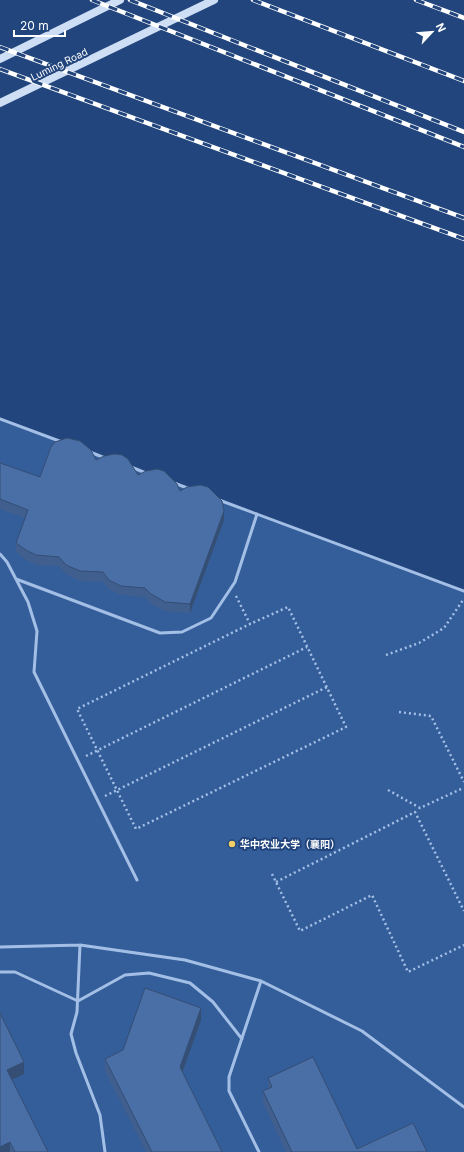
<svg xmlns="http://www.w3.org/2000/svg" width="464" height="1152" viewBox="0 0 464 1152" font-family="Inter,'Noto Sans SC',sans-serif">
	<rect width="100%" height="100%" fill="#21457c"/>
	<path fill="#345e9a" d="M0,419L464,591V1152H0Z"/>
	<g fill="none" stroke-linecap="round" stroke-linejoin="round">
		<path stroke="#a4bfe6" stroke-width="2.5" stroke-dasharray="2 3" stroke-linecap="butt" d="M236,596L250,624L288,607L346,727L136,829L77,709L250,624
			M386,655L419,643L444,628L463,600
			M399,712L431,716L464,782
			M86,756L307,647
			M388,790L420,808L461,789
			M105,796L327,687
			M272,874L300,931L372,895L408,972L464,945
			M276,882L415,812L464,911"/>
		<path stroke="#a4bfe6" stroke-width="3" d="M0,419L62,442
			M90,452L105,458
			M131,467L146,473
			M174,483L190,489
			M219,500L464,591
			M0,554L7,562L28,602L37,631L34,672L137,880
			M16,579L160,633L182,632L211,618L235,582L257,514
			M80,945L77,1012L71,1034L76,1053L100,1115L105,1152
			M0,947L80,945L185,960L261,981L362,1031L464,1107
			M0,972H15L78,1001L125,975L149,973L190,983L213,1002L242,1039
			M259,1152L229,1091V1077L261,981"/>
		<path stroke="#cedef5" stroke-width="8" d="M0,59L120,0
			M0,103L214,0"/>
		<defs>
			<path id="rail" d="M92,0L464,147
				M130,0L464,132
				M253,0L464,81
				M416,0L464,18
				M0,47L464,218
				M0,69L464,239"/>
		</defs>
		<use href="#rail" stroke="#fff" stroke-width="4.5"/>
		<use href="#rail" stroke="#21457c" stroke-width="3" stroke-dasharray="9" stroke-linecap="butt"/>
	</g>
	<path fill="#405f8f" d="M96,460L138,475L180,491L224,520L190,613L165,611L151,604L145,597L121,595L109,589L103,582L80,581L66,574L59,566L36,565L26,560L16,552V543L25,518L0,509V463L40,477Z
		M0,1013L24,1074L12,1080L48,1152H0Z
		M201,1020L182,1072L222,1152H146L105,1071V1059Z
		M268,1078L357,1149L427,1152H286L263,1103V1091L268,1089Z"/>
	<path fill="#344e74" d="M224,511V520L190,613V604Z
		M201,1008V1020L180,1079V1067Z
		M24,1062V1074L7,1082V1070Z
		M10,1142V1152H0V1147Z"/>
	<path fill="#4a6fa6" stroke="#344e74" d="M67,438L80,441L91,450L96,460L104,456L115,454L122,455L128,459L138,475L146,471L157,469L164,471L177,484L180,491L187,487L200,485L208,487L222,501L224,511L190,604L165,602L151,594L145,588L121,586L109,580L103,572L80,571L66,565L59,557L36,555L26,550L16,543L28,510L0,499V463L40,477L51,447L55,442Z
		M145,988L201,1008L180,1067L222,1152H152L105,1059L123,1050Z
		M0,1013L24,1062L7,1070L48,1152H15L10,1142L0,1147Z
		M313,1057L357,1149L413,1123L427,1152H292L263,1091L272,1087L268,1078Z"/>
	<circle fill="#f2cf66" stroke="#21457c" stroke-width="1.5" cx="232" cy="844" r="4"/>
	<g text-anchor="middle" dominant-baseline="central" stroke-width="4" stroke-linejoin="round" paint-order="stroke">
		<g font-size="10" fill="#fff" stroke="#21457c">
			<text transform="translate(59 64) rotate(-26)">Luming Road</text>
		</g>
		<g font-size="10" font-weight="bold" fill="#fff" stroke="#21457c" text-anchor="start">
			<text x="240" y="844">华中农业大学（襄阳）</text>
		</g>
	</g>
	<g transform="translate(432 32) rotate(64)" stroke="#21457c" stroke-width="3" paint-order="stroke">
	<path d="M0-3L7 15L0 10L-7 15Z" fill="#ffffff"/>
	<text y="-6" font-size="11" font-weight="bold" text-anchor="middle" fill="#ffffff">N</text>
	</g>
	<path d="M14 30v6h51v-6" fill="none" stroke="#ffffff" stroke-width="2"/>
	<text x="20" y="30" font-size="12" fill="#ffffff" stroke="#21457c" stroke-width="3" paint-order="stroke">20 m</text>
</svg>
